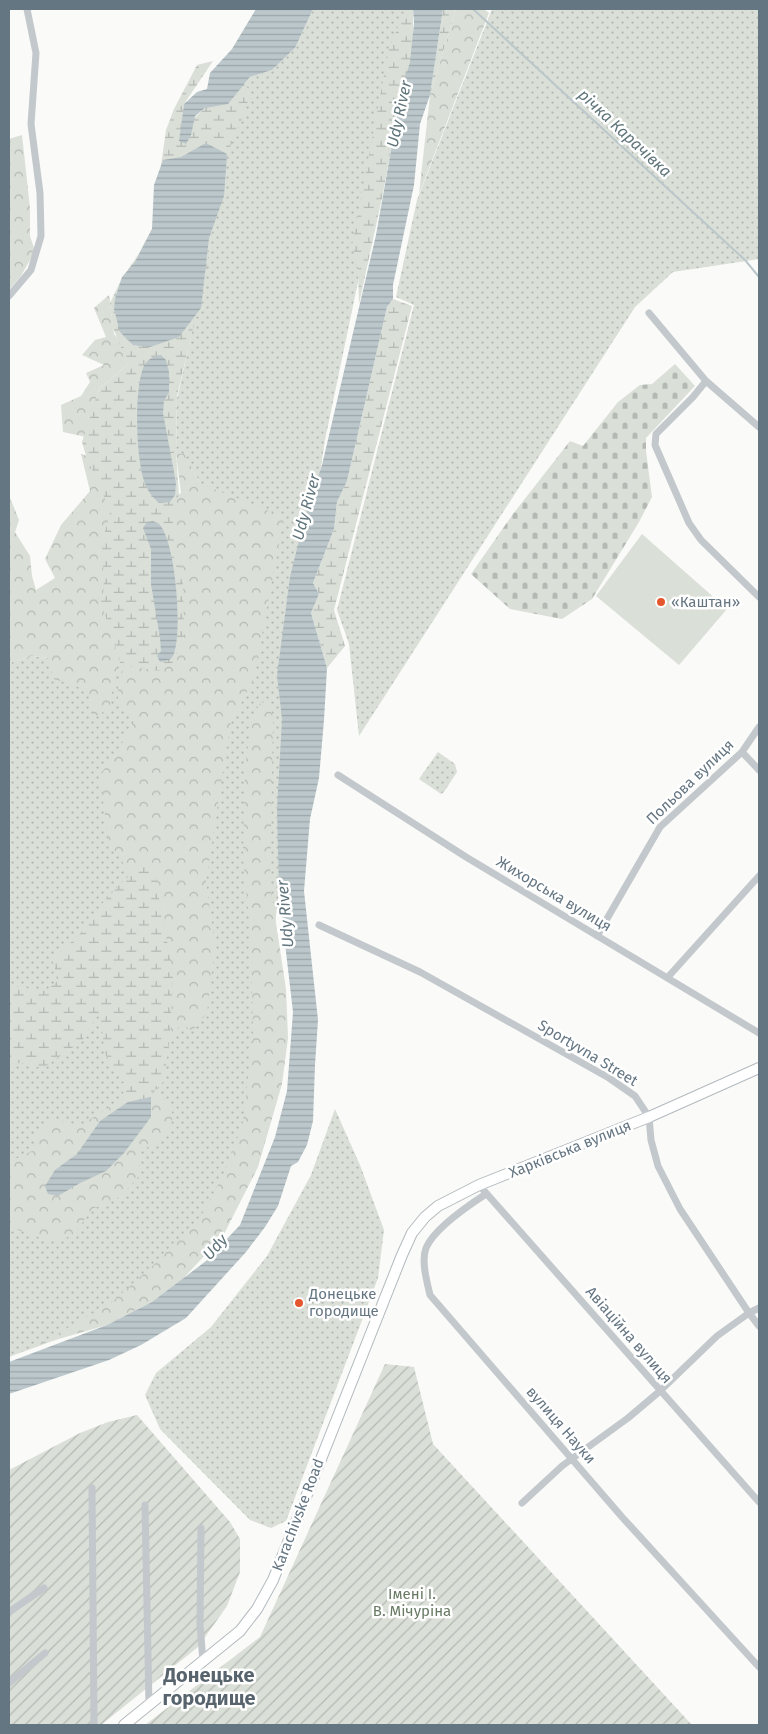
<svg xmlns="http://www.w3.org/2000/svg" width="768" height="1734" viewBox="0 0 768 1734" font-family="'Fira Sans',sans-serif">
	<defs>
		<pattern id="grass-dots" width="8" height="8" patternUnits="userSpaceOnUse" patternTransform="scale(1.25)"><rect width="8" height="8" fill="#dadfd7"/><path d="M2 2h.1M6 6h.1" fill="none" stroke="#b4b9b4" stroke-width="1.8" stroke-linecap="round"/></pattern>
		<pattern id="forest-crowns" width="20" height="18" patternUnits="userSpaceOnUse" patternTransform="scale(1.25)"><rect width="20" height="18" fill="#dadfd7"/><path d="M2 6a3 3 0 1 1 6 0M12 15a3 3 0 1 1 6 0" fill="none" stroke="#b4b9b4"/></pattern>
		<pattern id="wetland-marsh" width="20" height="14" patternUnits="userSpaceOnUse" patternTransform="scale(1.25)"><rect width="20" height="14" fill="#dadfd7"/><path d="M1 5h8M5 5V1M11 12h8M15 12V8" fill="none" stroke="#b4b9b4"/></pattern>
		<pattern id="cemetery-stones" width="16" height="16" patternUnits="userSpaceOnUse" patternTransform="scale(1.25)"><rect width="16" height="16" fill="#dadfd7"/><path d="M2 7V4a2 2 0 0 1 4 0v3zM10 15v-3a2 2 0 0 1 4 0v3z" fill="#b4b9b4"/></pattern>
		<pattern id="garden-furrows" width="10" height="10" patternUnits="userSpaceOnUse" patternTransform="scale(1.25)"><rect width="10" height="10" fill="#dadfd7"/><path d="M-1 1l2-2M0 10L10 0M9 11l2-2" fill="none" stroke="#b4b9b4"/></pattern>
		<pattern id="water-rules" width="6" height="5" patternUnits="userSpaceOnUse" patternTransform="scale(1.25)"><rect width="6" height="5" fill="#bbc7cb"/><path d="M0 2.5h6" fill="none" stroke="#9ca6aa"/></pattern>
	</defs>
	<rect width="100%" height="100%" fill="#fafaf8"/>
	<path fill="url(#grass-dots)" d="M313,9H409L359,277L325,440L320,473L301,534L282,729L279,892L249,1130L194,1237L107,1321L9,1357V663L32,656L49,658L90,582L170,502L181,493L201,484L184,455L176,454L177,399L195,318L223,164L243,86L250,77L272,70L295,48Z
		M492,9H759V259L673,272L635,307L359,736L349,644L337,610L414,305L396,297L417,200Z
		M438,752L455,764L457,772L444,792L441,794L419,779Z
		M335,1109L360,1165L384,1230L378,1278L286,1521L271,1528L250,1520L160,1429L145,1395L156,1373L211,1327L267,1256L311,1175Z"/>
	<path fill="url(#forest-crowns)" d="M456,9H484L489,13L419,194L430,95Z
		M22,135L30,208V236L35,251L21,276L9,290V139Z
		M109,295L114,334L128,350V364L99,389L86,437L63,432L61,405L81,396L90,382L86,373L104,365L82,355L95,340L106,337L94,308Z
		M81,454L114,465L139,493L109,585L98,598L112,615L113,634L119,657L109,709L94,717C91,687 79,686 53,679L49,658L32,656L9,663V495L19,520L15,532L30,556L32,576L36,590L55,578L45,559L61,525L90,491Z
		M176,454H184L201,484L284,517L254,678L230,725L206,882L215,945L207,1013L192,1031L181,1023L170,1041L173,974L142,886L127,869L108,840L100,775L119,749L134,721L129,712L118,703V687L125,663L184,636L183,585L169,531L170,506L181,493Z
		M261,702L270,704L273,720L270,883L286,989L288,1038L282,1084L258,1167L223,1236L177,1285L152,1302L107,1325L38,1345L111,1303L157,1262L201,1216L225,1172L243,1122L253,1035L251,940L243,858L245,768L252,717Z
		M156,1093L170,1102C179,1132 161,1138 139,1153L140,1175L120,1197L92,1209L73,1236L50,1241L15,1229L9,1230V1162L34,1150L36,1133L53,1120L81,1125L123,1099Z"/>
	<path fill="url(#wetland-marsh)" d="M405,9H413V58L398,114L382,198L359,304L358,269L352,245L389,49Z
		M443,9H456L430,95Z
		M213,61L184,104L180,139L194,118L205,108L242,83L251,91L242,119L223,164L204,282L177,396L176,454L179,495L173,504V534L183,587L184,636L172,664L159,671L121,665L101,602L104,588L102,542L110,514L101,488L90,465L92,463L86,456L82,442L99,389L128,364L113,328L110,303L121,280L138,255L152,229L166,130L174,109L197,65Z
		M393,299L412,306L334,610L345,646L327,668L311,613L319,594L313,583L334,529L337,502L347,481L387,307Z
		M144,863L153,865L173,974L170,1035L164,1081L148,1098L125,1104L121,1078L105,1054L100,1012L82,1041L43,1068L20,1063L9,1064V988L12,986L45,991L59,980L52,960L82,932L99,907L121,883Z"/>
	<path fill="url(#cemetery-stones)" d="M675,364L695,386L646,438V451L652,497L639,522L592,599L562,619L510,609L471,574L513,514L570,441L583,446L618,402L640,385L652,384Z"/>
	<path fill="url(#garden-furrows)" d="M385,1364L414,1367L433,1444L692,1725H145L260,1637Z
		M137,1415L230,1522L240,1539V1572L227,1606L198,1647L101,1725H9V1470L80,1433L108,1422Z"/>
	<path fill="#dadfd7" d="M642,534L727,609L679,665L596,596Z"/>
	<path fill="url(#water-rules)" d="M256,9H313L295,48L272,70L250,77L228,104L205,108L195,116L191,135L186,144L179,141L184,104L197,92L207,89L210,73L232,49Z
		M413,9H443L430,95L420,124L414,185L393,285V299L387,307L347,481L337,502L334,529L313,583L319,594L311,613L327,668L324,720L319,778L310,819L304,891L318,1020L315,1065L313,1121L307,1145L298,1162L291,1166L278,1206L265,1227L246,1252L186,1318L141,1345L109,1360L9,1394V1362L107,1325L152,1302L206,1261L240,1225L275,1137L287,1091L293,1012L279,892L277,809L282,719L277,675L290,577L305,516L322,465L376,235L402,89L410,62L414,23Z
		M206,143L227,154L224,196L209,238L201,308L179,337L150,347L133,345L120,332L114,309L115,299L122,277L135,262L152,229L154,185L163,160L181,157Z
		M161,355L166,360L169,372V393L164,400L163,413L176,483L175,495L170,502L159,503C152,497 147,490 144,481C136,456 134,393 143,368C146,360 153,356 161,355Z
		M153,521C155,522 158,523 159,524C176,541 183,635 173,656C170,661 165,661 160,662L157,656L161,651L160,638L151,584V549L143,528L147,522Z
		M151,1097V1117L124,1153L106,1171L80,1183L58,1196L48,1194L45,1186L55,1170L77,1154L100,1121L128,1102Z"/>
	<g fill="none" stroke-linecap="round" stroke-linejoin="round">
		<path stroke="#bbc7cb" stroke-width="2" d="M473,9L745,260L759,277"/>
		<defs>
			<path id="secondary" d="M124,1725L240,1631L257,1609L273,1580L402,1255L412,1233L425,1217L438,1206L479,1185L649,1117L759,1068"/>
		</defs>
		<use href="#secondary" stroke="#b3babf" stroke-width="12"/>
		<path stroke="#c3c8cc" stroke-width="7" d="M9,296L31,270L41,236L40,193L31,124L36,53L27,9
			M649,313L706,381L759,427
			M706,381L693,397L656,434L655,445L689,523L701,540L759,597
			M742,752L759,770
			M338,775L466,857L759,1033
			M319,925L420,972L609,1078L635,1096L649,1117L651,1140L658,1166L680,1209L749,1313L759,1326
			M597,936L660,827L742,752L759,727
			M668,977L759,876
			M479,1185L759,1502
			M486,1194C469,1205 434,1229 426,1248C421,1261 427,1282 430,1295L622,1517L759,1667
			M92,1488L94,1725
			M522,1503L562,1466L628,1418L660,1391L717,1336L749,1313L759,1308
			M145,1505L149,1705
			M201,1528L200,1624L203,1662
			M9,1612L44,1588
			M9,1683L45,1653"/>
		<use href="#secondary" stroke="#fff" stroke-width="10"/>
	</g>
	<g fill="#e4572e" stroke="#fff" stroke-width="2">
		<circle cx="661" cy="602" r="5"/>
		<circle cx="299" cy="1303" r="5"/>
	</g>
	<g text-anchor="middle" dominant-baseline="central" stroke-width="5" stroke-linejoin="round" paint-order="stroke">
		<g font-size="15" fill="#657683" stroke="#fff" text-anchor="start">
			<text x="671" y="602">«Каштан»</text>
			<text x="309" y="1294">Донецьке<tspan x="309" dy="17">городище</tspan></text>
		</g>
		<g font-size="15" fill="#657683" stroke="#fff">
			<text transform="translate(690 782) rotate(-44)">Польова вулиця</text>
			<text transform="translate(554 894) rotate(31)">Жихорська вулиця</text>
			<text transform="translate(588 1053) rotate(31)">Sportyvna Street</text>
			<text transform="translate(570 1149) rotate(-22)">Харківська вулиця</text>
			<text transform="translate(629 1335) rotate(49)">Авіаційна вулиця</text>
			<text transform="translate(561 1425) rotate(49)">вулиця Науки</text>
			<text transform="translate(298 1515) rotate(-69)">Karachivske Road</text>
		</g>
		<g font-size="15" fill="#687a64" stroke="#fff">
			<text x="412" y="1594">Імені І.<tspan x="412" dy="17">В. Мічуріна</tspan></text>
		</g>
		<g font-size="16" font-style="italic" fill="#60757c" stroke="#fff">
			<text transform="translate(399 114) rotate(-78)">Udy River</text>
			<text transform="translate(625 133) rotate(43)">річка Карачівка</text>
			<text transform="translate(306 507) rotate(-75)">Udy River</text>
			<text transform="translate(285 914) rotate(-95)">Udy River</text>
			<text transform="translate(215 1247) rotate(-49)">Udy</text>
		</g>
		<g font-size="20" font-weight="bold" fill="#57646e" stroke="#fff">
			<text x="209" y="1675">Донецьке<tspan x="209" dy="23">городище</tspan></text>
		</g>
	</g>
	<rect width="768" height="1734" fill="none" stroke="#657683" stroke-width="20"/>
</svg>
